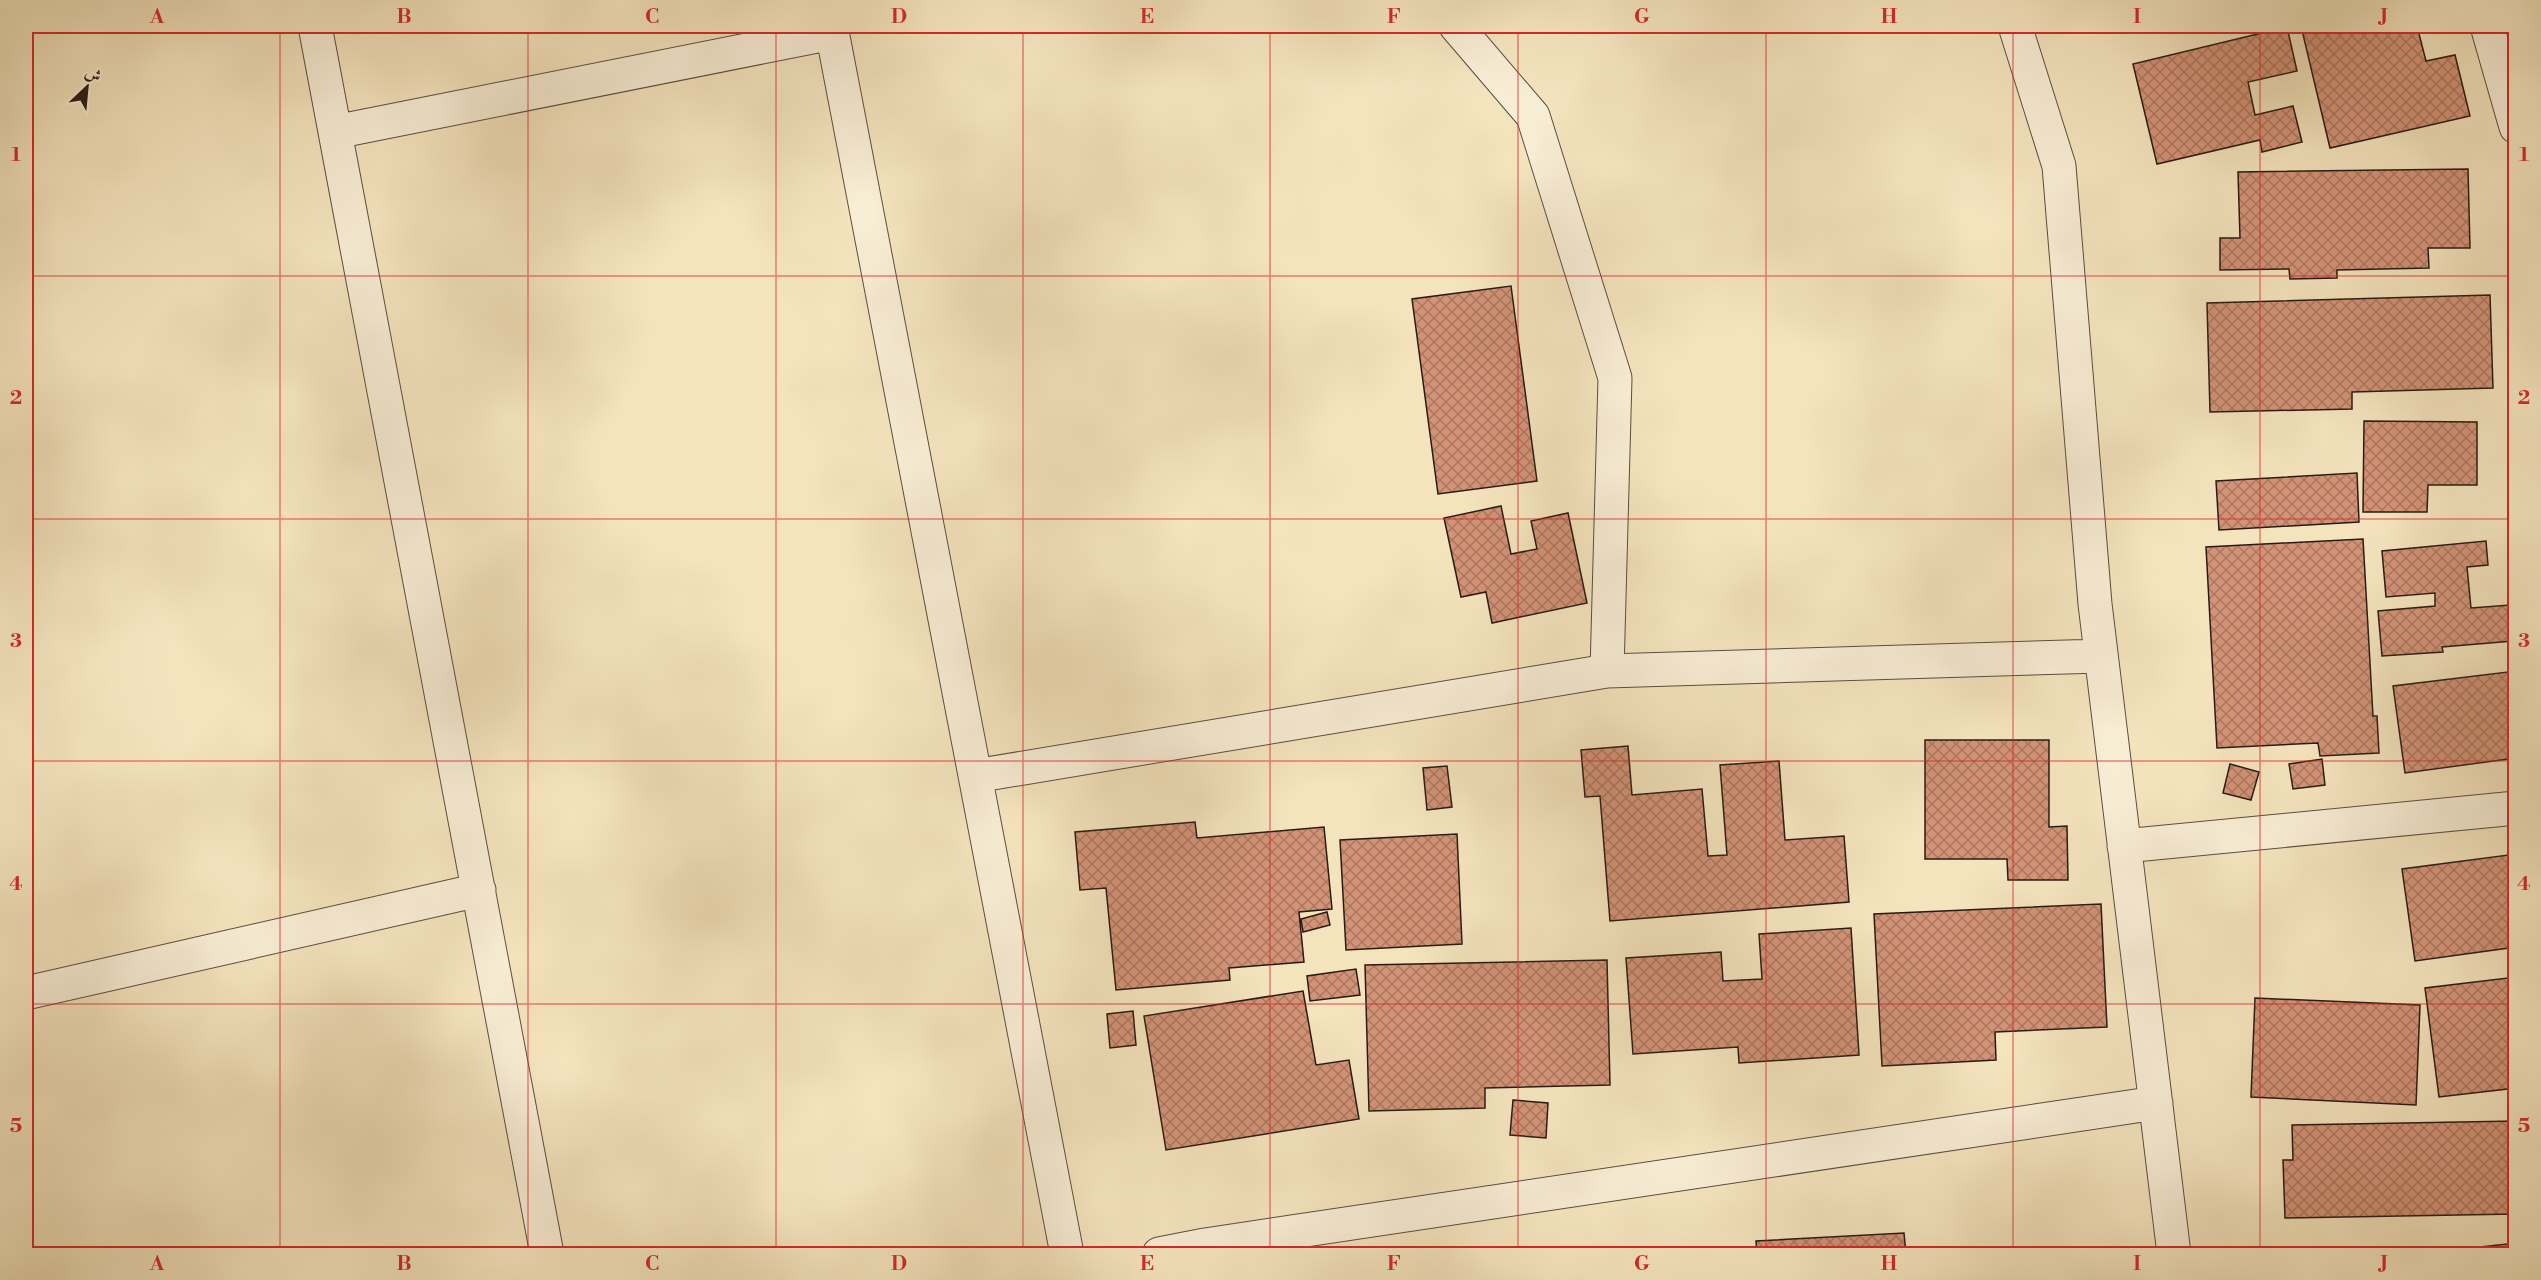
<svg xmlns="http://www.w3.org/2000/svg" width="2541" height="1280" viewBox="0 0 2541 1280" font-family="'Libre Bodoni',Amiri,serif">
	<defs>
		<pattern id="building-cross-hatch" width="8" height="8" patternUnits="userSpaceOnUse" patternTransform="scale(1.5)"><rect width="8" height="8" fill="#d39377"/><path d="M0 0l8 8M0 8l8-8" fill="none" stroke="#ab7760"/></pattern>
	</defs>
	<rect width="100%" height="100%" fill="#f4e4be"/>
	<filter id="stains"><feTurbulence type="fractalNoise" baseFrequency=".00333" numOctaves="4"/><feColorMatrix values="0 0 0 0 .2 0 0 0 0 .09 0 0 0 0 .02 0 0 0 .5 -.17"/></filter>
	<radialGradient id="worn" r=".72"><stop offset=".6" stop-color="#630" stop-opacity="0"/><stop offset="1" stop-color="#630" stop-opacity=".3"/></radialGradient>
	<path fill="url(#building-cross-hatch)" stroke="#291b14" stroke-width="1.5" d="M2301,26H2417L2426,61L2455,55L2470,116L2330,148Z
		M2287,27L2297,71L2248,82L2255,115L2293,106L2302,142L2262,152L2260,140L2157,164L2133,64Z
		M2468,169L2470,248H2428L2429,268L2337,270V278L2290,279L2289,269L2220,270V238H2240L2238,172Z
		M1511,286L1537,481L1438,494L1412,299Z
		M2490,295L2493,388L2352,392V409L2210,412L2207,303Z
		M2364,421L2477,422V485H2428L2427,512H2363Z
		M2357,473L2359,522L2219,530L2216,481Z
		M1501,506L1511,554L1537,549L1531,521L1568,513L1587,603L1492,623L1486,592L1461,597L1444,518Z
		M2363,539L2373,716H2377L2379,753L2320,756L2318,743L2217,748L2206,547Z
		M2486,541L2488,565L2467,567L2471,608L2510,605L2513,641L2442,647L2443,652L2382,656L2378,611L2435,606V593L2386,597L2382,551Z
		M2516,671V758L2405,773L2393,686Z
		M1925,740H2049V827L2067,826L2068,880H2008L2007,859H1925Z
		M1628,746L1632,795L1702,789L1708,856L1727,855L1720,765L1779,761L1785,840L1844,836L1849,902L1610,921L1600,796L1585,797L1581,750Z
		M2322,759L2325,785L2293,789L2289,764Z
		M2230,764L2259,772L2251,800L2223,793Z
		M1447,766L1452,807L1427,810L1423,768Z
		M1195,822L1197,838L1324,827L1332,909L1299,912L1304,962L1229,968L1230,980L1116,990L1106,888L1080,890L1075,832Z
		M1457,834L1462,944L1346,950L1340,840Z
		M2516,854V947L2415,961L2402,869Z
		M2101,904L2107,1027L1995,1032L1996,1060L1882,1066L1874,914Z
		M1327,912L1330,925L1303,932L1301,919Z
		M1851,928L1859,1055L1739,1063L1738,1047L1633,1054L1626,958L1721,952L1723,981L1762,979L1759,934Z
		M1607,960L1610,1085L1485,1088V1108L1369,1111L1365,965Z
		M1356,969L1360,995L1310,1001L1307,976Z
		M2516,977V1088L2439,1097L2425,988Z
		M1303,991L1316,1065L1349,1060L1359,1119L1166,1150L1144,1016Z
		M2255,998L2420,1005L2416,1105L2251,1097Z
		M1133,1011L1136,1045L1110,1048L1107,1014Z
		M1513,1100L1548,1103L1546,1138L1510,1135Z
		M2516,1121V1214L2285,1218L2283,1160H2293L2292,1125Z
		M1904,1233L1906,1254H1757L1756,1241Z
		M2516,1243V1254H2462V1249Z"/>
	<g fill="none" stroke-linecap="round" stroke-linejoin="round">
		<defs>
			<path id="street" d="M315,26L547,1254
				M831,26L1067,1254
				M1456,26L1533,116L1615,378L1607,671
				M2015,26L2059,166L2095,604L2174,1254
				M2487,26L2516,127
				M335,132L832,33
				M975,776L1607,671L2101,656
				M2124,846L2516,808
				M26,993L479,890
				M1159,1254L1205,1245L2156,1103"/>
		</defs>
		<use href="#street" stroke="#5c4d3e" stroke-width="35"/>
		<use href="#street" stroke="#f8edd5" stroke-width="33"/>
	</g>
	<path fill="none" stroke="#d62828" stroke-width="1.5" stroke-opacity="0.55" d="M280,26V1254M528,26V1254M776,26V1254M1023,26V1254M1270,26V1254M1518,26V1254M1766,26V1254M2013,26V1254M2260,26V1254M26,276H2516M26,519H2516M26,761H2516M26,1004H2516"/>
	<rect width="2541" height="1280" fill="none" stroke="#f4e4be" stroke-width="66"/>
	<g transform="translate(87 87) rotate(26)" stroke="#f8edd5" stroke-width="4.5" paint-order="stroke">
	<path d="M0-4.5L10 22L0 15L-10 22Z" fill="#291b14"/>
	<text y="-9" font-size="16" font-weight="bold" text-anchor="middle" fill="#291b14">ش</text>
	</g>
	<rect x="33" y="33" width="2475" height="1214" fill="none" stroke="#d62828" stroke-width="2"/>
	<g font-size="20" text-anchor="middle" font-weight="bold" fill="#d62828">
		<text x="157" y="23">A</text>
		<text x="404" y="23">B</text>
		<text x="652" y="23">C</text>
		<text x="899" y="23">D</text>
		<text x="1147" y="23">E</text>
		<text x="1394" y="23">F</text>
		<text x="1642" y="23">G</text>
		<text x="1889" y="23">H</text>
		<text x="2137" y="23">I</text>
		<text x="2384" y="23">J</text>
		<text x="16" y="161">1</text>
		<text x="2524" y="161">1</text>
		<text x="16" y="404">2</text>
		<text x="2524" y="404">2</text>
		<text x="16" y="647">3</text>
		<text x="2524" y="647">3</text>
		<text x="16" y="890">4</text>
		<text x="2524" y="890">4</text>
		<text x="16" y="1132">5</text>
		<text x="2524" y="1132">5</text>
		<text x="157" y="1270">A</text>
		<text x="404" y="1270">B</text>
		<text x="652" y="1270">C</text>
		<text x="899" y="1270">D</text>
		<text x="1147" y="1270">E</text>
		<text x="1394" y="1270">F</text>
		<text x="1642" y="1270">G</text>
		<text x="1889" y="1270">H</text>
		<text x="2137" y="1270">I</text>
		<text x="2384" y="1270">J</text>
	</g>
	<rect width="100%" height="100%" filter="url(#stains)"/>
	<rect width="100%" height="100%" fill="url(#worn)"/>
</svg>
